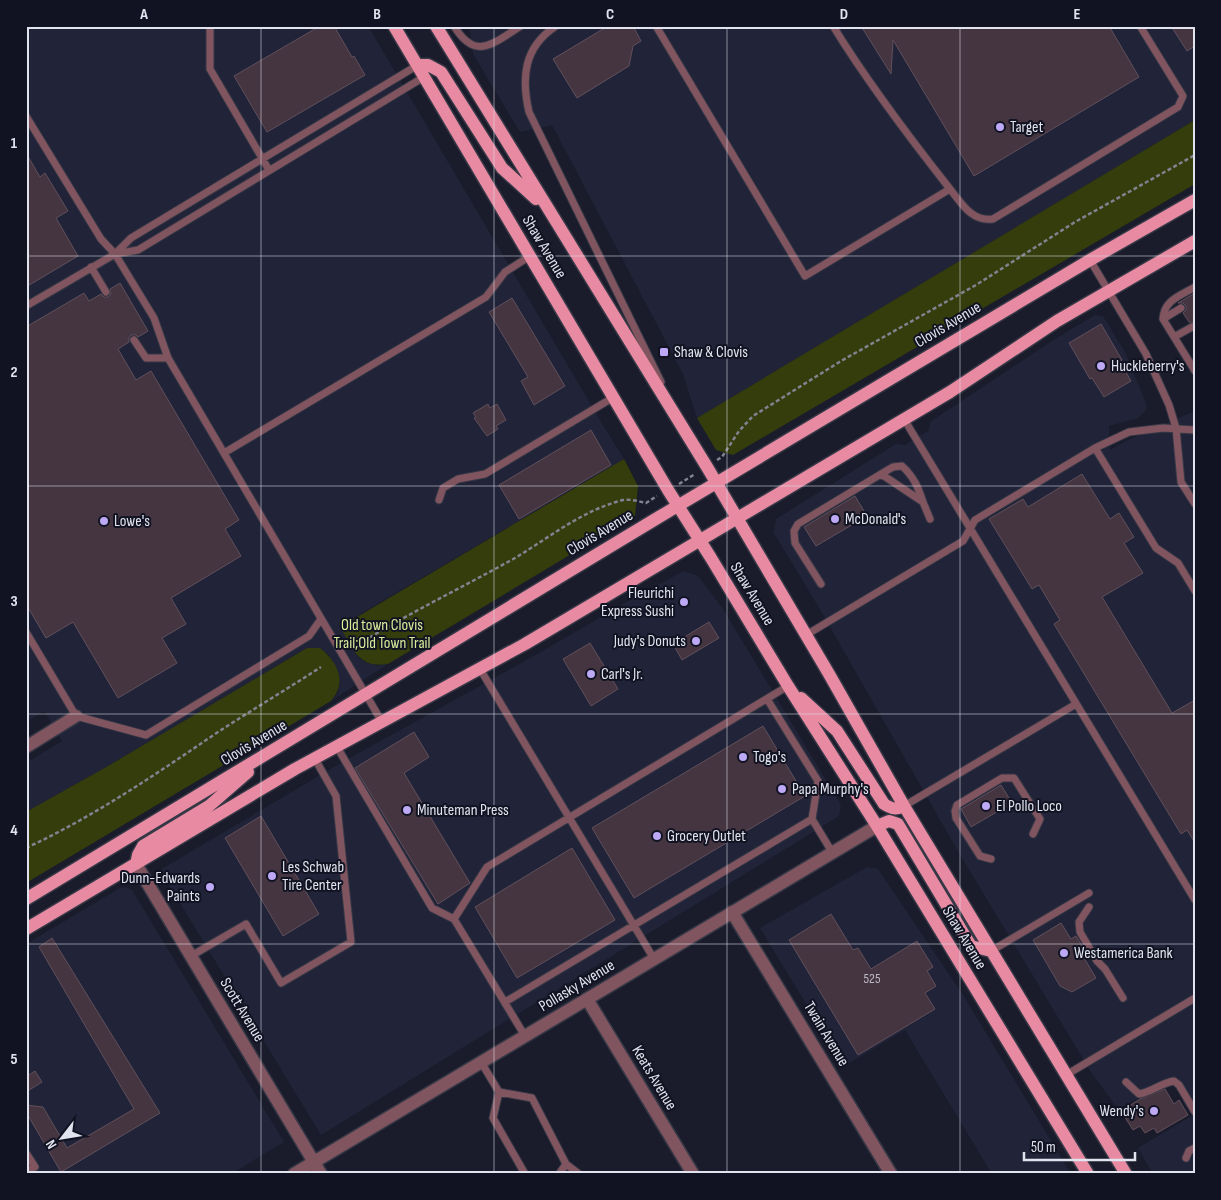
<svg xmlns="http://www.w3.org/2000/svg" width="1221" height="1200" viewBox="0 0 1221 1200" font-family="'Sofia Sans Condensed',sans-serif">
	<rect width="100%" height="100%" fill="#1a1c2b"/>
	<path fill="#212338" d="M26,26H368L604,427L624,459L340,626L358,657L365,662L377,666L388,664L331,701L338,693L340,682L329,655L320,648H307L108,766L26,812V763L62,741L44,711L26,722Z
		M467,26H1195V120L697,418L683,374L552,125L520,132L473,54L470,31Z
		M1095,315L1103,316L1125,352L1146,403V410L1138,418L1109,426L1110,450L1124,442L1195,411V1105L1178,1077L1118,1109L1091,1072L959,853L821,611L774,533L776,519L896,444L905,445L929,430L930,422L1055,339Z
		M684,571L698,576L723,609L841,805L839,816L321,1135L160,870L339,764L541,652L635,597Z
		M867,867L878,869L963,995L1071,1174H992L905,1030L844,1066L760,928Z
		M126,887L132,890L284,1142L231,1174H26V944L120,888Z
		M1195,1114V1174H1153L1138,1148Z"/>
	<path fill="#343d0b" d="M1195,120V184L733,455L716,450L697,418Z
		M624,459L638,486L635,516L388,664C358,669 353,648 340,627Z
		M307,648H320C337,661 348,682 331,701L26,883V812L108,766Z"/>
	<path fill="#453540" stroke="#60505c" d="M320,26H334L352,57L354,56L365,75L267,132L234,76Z
		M608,26H633L641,41L633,46L629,66L577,98L553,59Z
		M861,26H1109L1139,77L974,176L893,40L891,74Z
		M1171,26H1195V46L1187,51Z
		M26,153L40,177L45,173L68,211L56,218L78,256L26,287Z
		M120,283L148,331L138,337L136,335H131L129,338V342L118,349L136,380L151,371L239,520L225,529L241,556L171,598L186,624L162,638L177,663L118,698L73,622L46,638L26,604V327L84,293L89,301L101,294L104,297H108L111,294L110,289Z
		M1195,293V323L1189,322L1183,313L1186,310V306L1183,303H1178Z
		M512,298L565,386L534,405L521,381L528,377L489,312Z
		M1101,324L1122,360L1120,362L1131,381L1104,397L1092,378L1090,379L1069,343Z
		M488,404L490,408L497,404L506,420L496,426L498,429L487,436L474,418L476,417L473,413Z
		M591,430L611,465L519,519L499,485Z
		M1082,474L1110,519L1119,513L1134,537L1124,543L1143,573L1102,597L1172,713L1195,700V843L1187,830L1181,834L1054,624L1060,620L1039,585L1032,589L989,519L1023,499L1028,507Z
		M855,496L867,516L816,546L804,527Z
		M709,622L719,638L682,660L673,644Z
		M590,643L618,689L591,706L563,659Z
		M763,726L805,796L634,898L592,828Z
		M414,732L429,757L404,773L470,883L438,904L355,768Z
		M1001,785L1012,803L971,827L961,809Z
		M261,816L319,914L283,936L225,838Z
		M572,848L615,920L517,978L475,907Z
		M831,914L853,950L858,948L871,969L917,941L933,967L927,971L936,986L925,993L935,1009L858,1055L789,940Z
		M1061,923L1071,939L1076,936L1085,951L1081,953L1096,978L1072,992L1060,986L1033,940Z
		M52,938L160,1113L61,1172L26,1112V1105L43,1107L67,1148L134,1109L39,947Z
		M35,1071L42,1082L26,1092V1077Z
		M1165,1089L1174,1104L1179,1100L1188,1115L1157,1133L1154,1128L1145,1133L1140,1126L1133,1130L1121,1111L1140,1099Z"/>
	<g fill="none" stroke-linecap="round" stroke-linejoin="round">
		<defs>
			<path id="service" d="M210,26V69L269,170
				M454,26C476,62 493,43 521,26
				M556,26C524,47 521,77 529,112L661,382
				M656,26L805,276L950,189C909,137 868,83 833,26
				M418,65L131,238L115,254L138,250L424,77
				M26,116L101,239L115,254L154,318L168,358L382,722
				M950,189C962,204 972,222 993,219L1178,107L1183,96L1140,26
				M1090,260L1146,354L1169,405L1176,428L1181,482L1195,504
				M91,267L106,292
				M1195,287C1180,296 1164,300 1163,319L1195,371
				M26,306L115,254
				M1163,319L1181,308
				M1174,337L1192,327
				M134,340L146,358H168
				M904,419L1195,900
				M1095,448L1156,548L1178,563L1195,591
				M224,453L486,297L505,272L530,256
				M881,474L893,467L902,466C914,477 918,487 923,502
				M439,500L443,488L458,479L485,474L614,397
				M821,584L795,543L794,531L798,524L881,474L923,502L930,519
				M26,632L76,716L146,735L309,636L321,619
				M806,635L963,541L975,520L1095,448L1129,432L1163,428L1195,430
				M480,669L654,959
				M767,699L818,781L812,819L832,852
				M337,747L432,908L454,919
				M904,806L1076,704
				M991,859L980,856L956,818L955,811L957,805L1002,778H1014L1040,819L1033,834
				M1089,907L1079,922L1080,932L1097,961L1105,969L1123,998
				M991,951L1089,893
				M191,956L246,924L281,983L351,942L336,796L315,759
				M505,1002L812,819
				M525,1036L454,919L487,867L788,686
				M481,1062L499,1092L493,1118L525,1174
				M1066,1075L1195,998
				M1126,1082L1139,1094C1152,1092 1161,1083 1174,1081L1179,1085L1195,1112
				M499,1092L532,1098L566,1164L559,1174
				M26,1153L35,1167L26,1172
				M1186,1158L1189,1151L1195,1148
				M566,1164L579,1174"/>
			<path id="minor" d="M26,747L76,716
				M136,864L321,1174
				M732,912L891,1174
				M587,999L693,1174
				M294,1174L877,826"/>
			<path id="primary" d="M394,26L668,490L711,558L788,686L877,826L1088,1174
				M436,26L707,467L829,674L904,806L1126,1174
				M418,65H428L441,72L502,168L536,199
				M801,698L837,731L884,804C892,809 896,810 904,806
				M877,826L889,821L898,824L971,946L991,951
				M136,864L138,855L143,846L209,806L248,772
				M26,899L659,517L1090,260L1195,200
				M26,929L295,769L525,644L950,392L1057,321L1195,241"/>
		</defs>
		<use href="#service" stroke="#363846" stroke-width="9"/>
		<use href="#minor" stroke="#363846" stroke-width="15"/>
		<use href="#primary" stroke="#363846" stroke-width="15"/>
		<path stroke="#818390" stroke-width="2.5" stroke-dasharray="4 2.5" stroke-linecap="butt" d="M717,460L722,457L739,431L753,416L841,361L976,285L1075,222L1195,155
			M679,484L695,474
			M364,641C413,611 465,586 515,558C550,537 583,510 623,500C631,499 638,501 646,503L657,496
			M26,848C95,816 156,774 218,732C252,710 287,689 321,667"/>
		<use href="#service" stroke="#81555f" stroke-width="7"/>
		<use href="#minor" stroke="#81555f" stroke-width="12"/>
		<use href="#primary" stroke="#e78aa2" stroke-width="12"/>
	</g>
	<path fill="none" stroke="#e1e3ee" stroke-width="1" stroke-opacity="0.55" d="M261,26V1174M494,26V1174M727,26V1174M960,26V1174M26,256H1195M26,486H1195M26,714H1195M26,944H1195"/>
	<g fill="#bda9f5" stroke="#111322" stroke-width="2">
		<circle cx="1000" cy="127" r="5"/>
		<rect x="659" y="347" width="10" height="10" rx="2.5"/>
		<circle cx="1101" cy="366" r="5"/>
		<circle cx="835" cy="519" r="5"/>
		<circle cx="104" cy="521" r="5"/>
		<circle cx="684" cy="602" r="5"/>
		<circle cx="696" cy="641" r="5"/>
		<circle cx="591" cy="674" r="5"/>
		<circle cx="743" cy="757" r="5"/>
		<circle cx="782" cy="789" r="5"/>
		<circle cx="986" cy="806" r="5"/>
		<circle cx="407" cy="810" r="5"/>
		<circle cx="657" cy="836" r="5"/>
		<circle cx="272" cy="876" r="5"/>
		<circle cx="210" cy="887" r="5"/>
		<circle cx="1064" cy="953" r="5"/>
		<circle cx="1154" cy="1111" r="5"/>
	</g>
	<g text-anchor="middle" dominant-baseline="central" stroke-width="4" stroke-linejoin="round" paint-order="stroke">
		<g font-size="14" fill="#bab8c2">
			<text x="872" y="978">525</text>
		</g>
		<g font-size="16" fill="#e1e3ee" stroke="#111322" text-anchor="start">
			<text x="1010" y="127">Target</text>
			<text x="674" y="352">Shaw &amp; Clovis</text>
			<text x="1111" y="366">Huckleberry's</text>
			<text x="845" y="519">McDonald's</text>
			<text x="114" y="521">Lowe's</text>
			<text x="674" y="593" text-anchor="end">Fleurichi<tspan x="674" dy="18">Express Sushi</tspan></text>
			<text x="686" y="641" text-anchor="end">Judy's Donuts</text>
			<text x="601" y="674">Carl's Jr.</text>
			<text x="753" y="757">Togo's</text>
			<text x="792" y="789">Papa Murphy's</text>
			<text x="996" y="806">El Pollo Loco</text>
			<text x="417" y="810">Minuteman Press</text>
			<text x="667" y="836">Grocery Outlet</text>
			<text x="282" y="867">Les Schwab<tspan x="282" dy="18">Tire Center</tspan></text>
			<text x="200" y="878" text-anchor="end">Dunn-Edwards<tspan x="200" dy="18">Paints</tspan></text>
			<text x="1074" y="953">Westamerica Bank</text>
			<text x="1144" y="1111" text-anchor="end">Wendy's</text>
		</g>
		<g font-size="16" fill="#e1e3ee" stroke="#111322">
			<text transform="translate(544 247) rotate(59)">Shaw Avenue</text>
			<text transform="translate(948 325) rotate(-31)">Clovis Avenue</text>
			<text transform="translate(600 533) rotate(-31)">Clovis Avenue</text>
			<text transform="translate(752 594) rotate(59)">Shaw Avenue</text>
			<text transform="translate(254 743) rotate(-31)">Clovis Avenue</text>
			<text transform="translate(964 938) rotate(59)">Shaw Avenue</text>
			<text transform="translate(577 986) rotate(-31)">Pollasky Avenue</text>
			<text transform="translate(242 1010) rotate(59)">Scott Avenue</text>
			<text transform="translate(826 1034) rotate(59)">Twain Avenue</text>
			<text transform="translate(654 1078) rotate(59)">Keats Avenue</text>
		</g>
		<g font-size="16" fill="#daec9b" stroke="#111322">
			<text x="382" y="625">Old town Clovis<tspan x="382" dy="18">Trail;Old Town Trail</tspan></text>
		</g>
	</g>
	<rect width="1221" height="1200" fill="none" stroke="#111322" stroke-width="55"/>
	<g transform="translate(62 1138) rotate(239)" stroke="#111322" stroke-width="4" paint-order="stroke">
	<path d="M0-4L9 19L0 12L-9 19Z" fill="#e1e3ee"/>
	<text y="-8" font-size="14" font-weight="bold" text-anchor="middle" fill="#e1e3ee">N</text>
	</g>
	<path d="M1024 1152v8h111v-8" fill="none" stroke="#e1e3ee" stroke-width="2.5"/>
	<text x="1031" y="1152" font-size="15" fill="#e1e3ee" stroke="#111322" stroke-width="4" paint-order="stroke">50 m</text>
	<rect x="28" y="28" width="1166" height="1144" fill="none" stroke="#e1e3ee" stroke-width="2"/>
	<g font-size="16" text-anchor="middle" font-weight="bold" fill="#e1e3ee">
		<text x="144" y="19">A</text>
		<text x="377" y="19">B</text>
		<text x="610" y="19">C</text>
		<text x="844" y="19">D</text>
		<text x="1077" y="19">E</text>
		<text x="14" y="148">1</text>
		<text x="14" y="377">2</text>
		<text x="14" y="606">3</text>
		<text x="14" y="835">4</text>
		<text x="14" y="1064">5</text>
	</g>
</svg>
